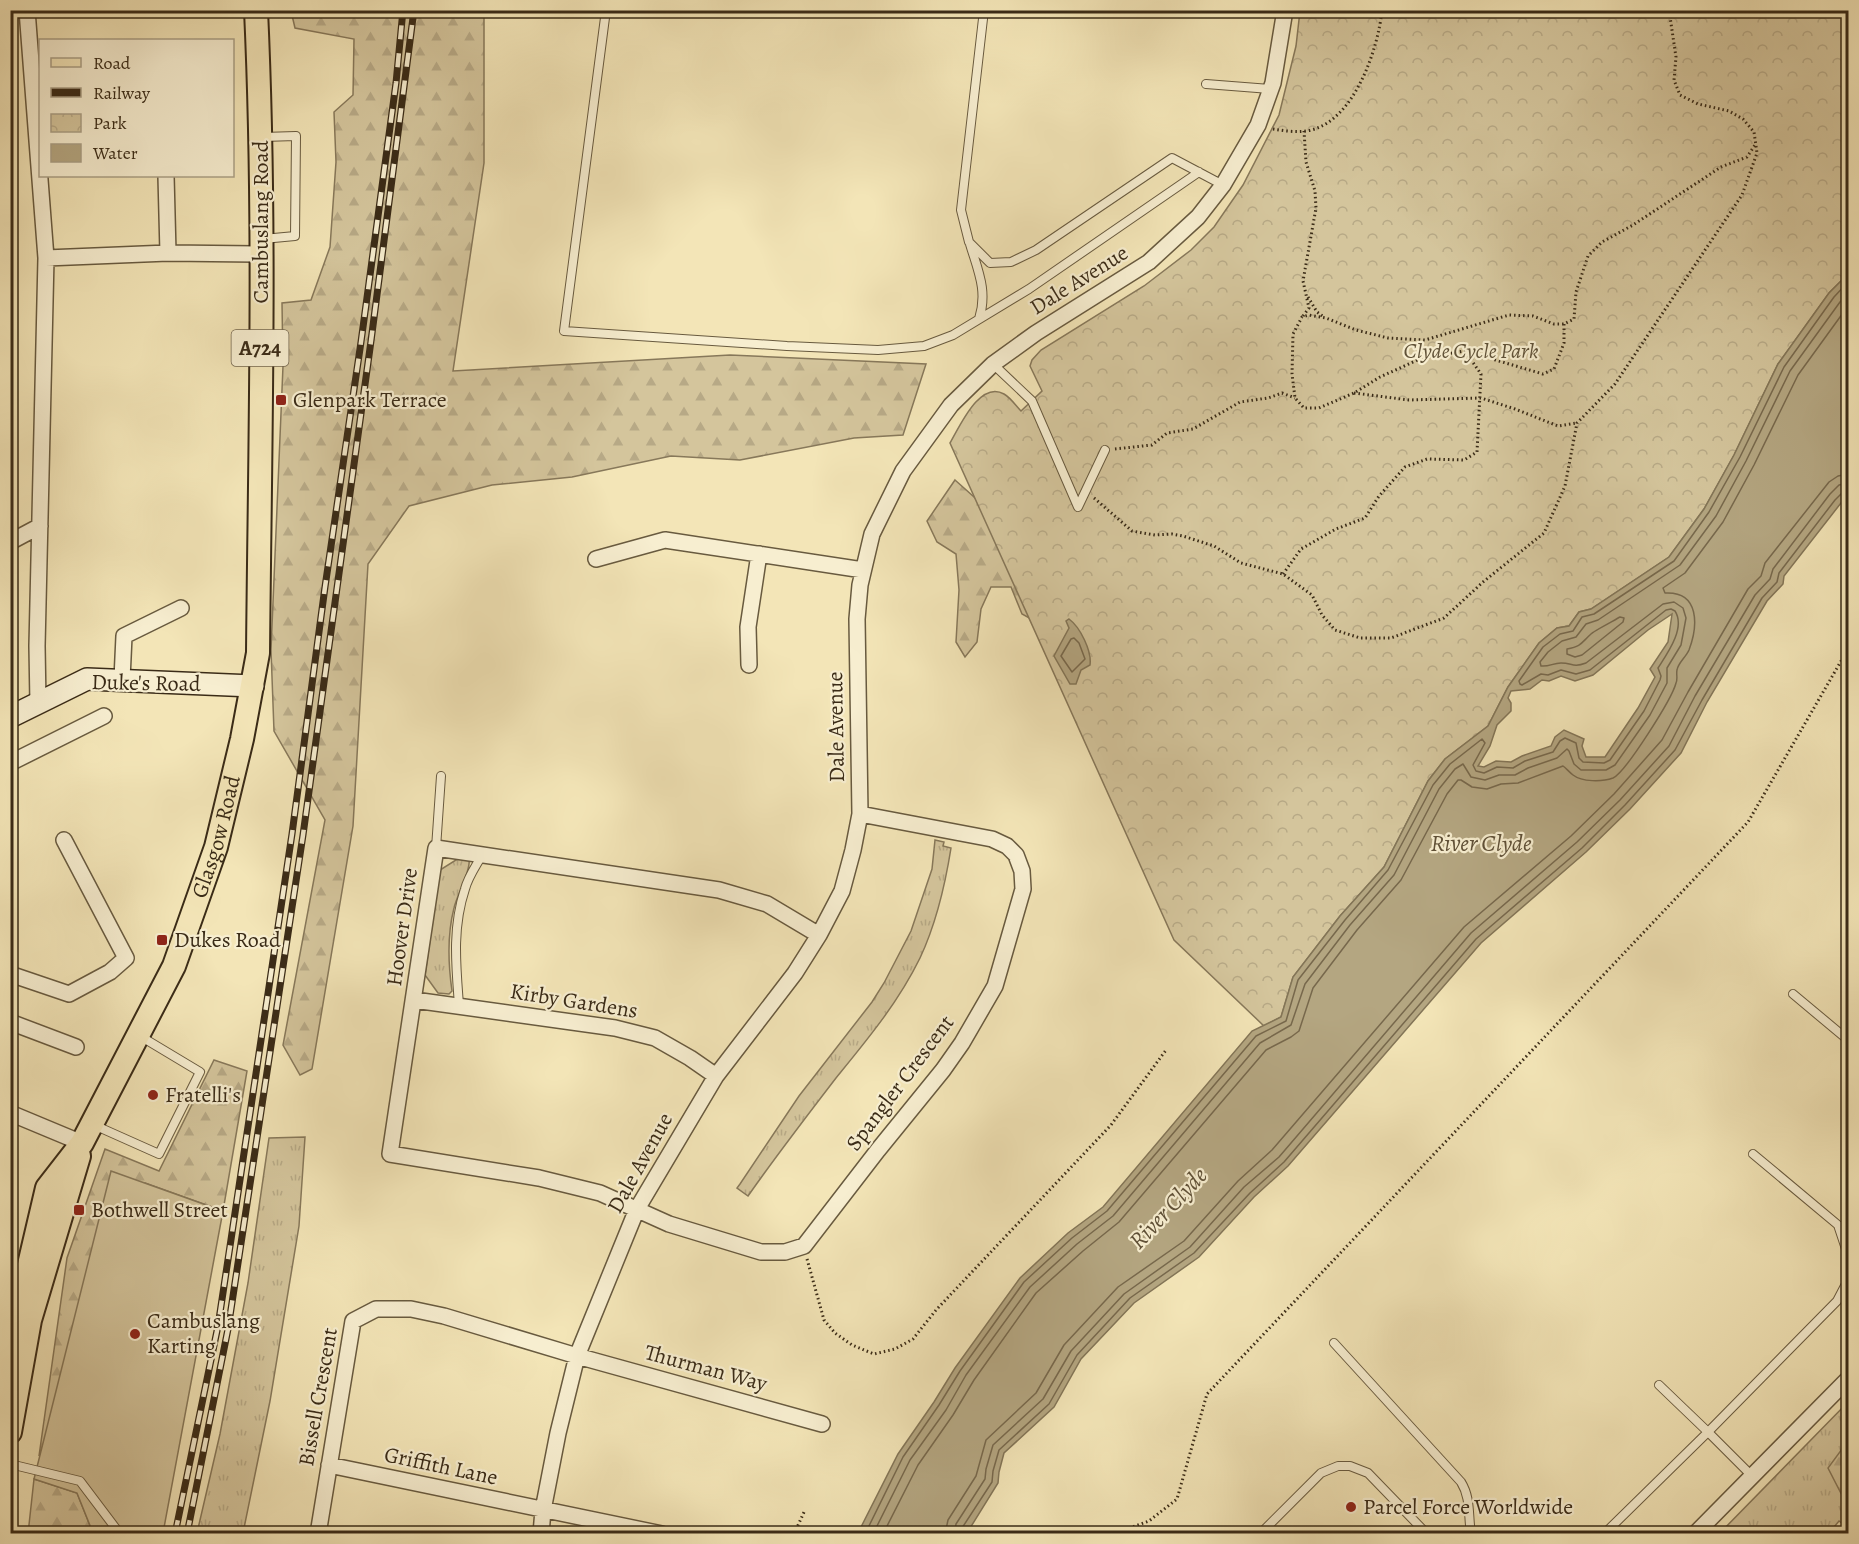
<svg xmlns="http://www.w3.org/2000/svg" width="1859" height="1544" viewBox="0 0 1859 1544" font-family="Alegreya,serif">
	<defs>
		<pattern id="grass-tufts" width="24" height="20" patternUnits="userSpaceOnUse" patternTransform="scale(1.5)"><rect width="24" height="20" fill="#d4c59c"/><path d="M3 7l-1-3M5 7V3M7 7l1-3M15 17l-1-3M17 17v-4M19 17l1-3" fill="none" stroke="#b7a986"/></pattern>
		<pattern id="forest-firs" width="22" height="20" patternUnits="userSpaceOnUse" patternTransform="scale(1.5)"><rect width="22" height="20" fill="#d4c59c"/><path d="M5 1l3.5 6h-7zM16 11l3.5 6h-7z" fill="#b7a986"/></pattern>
		<pattern id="park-crowns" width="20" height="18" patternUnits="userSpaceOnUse" patternTransform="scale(1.5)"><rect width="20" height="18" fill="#d4c59c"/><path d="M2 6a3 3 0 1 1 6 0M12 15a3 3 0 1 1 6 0" fill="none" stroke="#b7a986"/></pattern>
	</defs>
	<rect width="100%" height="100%" fill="#f3e5b7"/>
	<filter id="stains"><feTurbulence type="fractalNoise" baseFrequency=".00333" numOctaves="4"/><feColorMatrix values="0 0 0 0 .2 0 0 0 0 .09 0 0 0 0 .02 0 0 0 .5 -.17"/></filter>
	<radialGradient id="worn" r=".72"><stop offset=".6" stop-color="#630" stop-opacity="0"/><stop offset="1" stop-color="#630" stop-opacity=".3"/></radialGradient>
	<path fill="url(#grass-tufts)" stroke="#87785a" stroke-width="1.5" d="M935,840L944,842L943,846L951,848C945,886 936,924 920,958C898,1003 867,1040 836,1078C806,1117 776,1156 748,1196L737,1188L740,1184L799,1096L872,1002L884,983L911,931L932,869Z
		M459,858L469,860C471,871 457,895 454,908C447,935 448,963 452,991L449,994L438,993L425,975L440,870Z
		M305,1137L299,1226L270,1401L243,1533H197L220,1434L248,1283L269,1138Z
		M1848,1402V1442L1842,1449L1846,1504L1848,1507V1528L1839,1521L1829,1533L1719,1534Z"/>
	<path fill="url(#forest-firs)" stroke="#87785a" stroke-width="1.5" d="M291,11H484V163L453,371L730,355L926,364L903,435L854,438L740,460L671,456L572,477L492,485L409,506L368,564L353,826L312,1069L300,1075L283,1045L325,820L274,731L271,650L283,366L282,303L311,300L330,247L336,162L334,112L353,95L354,39L295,28Z
		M955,480L1001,521L1044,626L1022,614L1011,587H991L981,609L977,642L965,657L956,642L959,590L956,554L937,542L927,521Z
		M214,1060L247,1071L223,1211L145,1183L39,1456L67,1258L105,1149L159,1171Z
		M1842,1449L1848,1454V1507L1828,1468Z
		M34,1479L77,1493L93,1533L28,1534Z"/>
	<path fill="url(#park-crowns)" stroke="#87785a" stroke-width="1.5" d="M1300,11H1848V274L1829,293L1778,364L1734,455L1704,509L1669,557L1591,609L1579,612L1569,626L1557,628L1539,643L1508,687L1488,726L1445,759L1428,781L1384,867L1340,916L1293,977L1281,1017L1264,1026L1174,940L950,443C960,426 980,380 1004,394C1011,398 1016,406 1021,411L1042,391L1030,366L1032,360L1041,350L1144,286L1191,250L1214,227L1243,185L1279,115L1296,46Z"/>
	<path fill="#d4c59c" stroke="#87785a" stroke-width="1.5" d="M111,1171L223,1211L163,1533H93L77,1493L34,1479Z"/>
	<path fill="#b4a681" stroke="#837557" stroke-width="1.5" fill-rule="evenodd" d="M1848,274V494L1784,576L1783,584L1767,601L1707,702L1681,753L1630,809L1586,852L1481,943L1288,1166L1254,1197L1199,1257L1134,1303L1081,1359L1054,1407L1004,1453L999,1472L998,1483L967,1533H858L898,1454L934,1402L955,1368L1020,1278L1068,1233L1103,1207L1252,1031L1281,1017L1293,977L1340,916L1384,867L1428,781L1445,759L1488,726L1508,687L1539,643L1557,628L1569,626L1579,612L1591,609L1669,557L1704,509L1734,455L1778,364L1829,293ZM1672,614L1668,642L1650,669L1655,677L1638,708L1605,757H1586L1582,746L1584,739L1564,730L1555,737L1551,746L1522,756L1511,762L1496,761L1484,767L1478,766L1490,746L1497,725L1511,711V703L1508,698L1511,691L1530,689L1542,680L1549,681L1561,676L1575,681L1593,675L1648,630Z
		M1069,619C1080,627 1092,651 1090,665L1081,670L1076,684H1070L1054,656L1069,628L1066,621Z"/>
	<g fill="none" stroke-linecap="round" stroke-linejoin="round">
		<path stroke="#77684c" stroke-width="1.5" d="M1620,617L1624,618L1623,622L1582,655L1575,657L1567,654V649C1582,646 1581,643 1591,634C1592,632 1615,620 1620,617Z
			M1074,638L1079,643L1085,659L1072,672L1061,656L1071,639Z
			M865,1534L903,1457L939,1405L960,1371L1024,1282L1072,1238L1107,1211L1256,1036L1286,1021L1298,980L1345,920L1388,870L1433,785L1450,764L1482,739L1485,743L1473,765L1476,771L1484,773L1497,767L1513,768L1525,761L1553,752L1560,741L1565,738L1576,743L1579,758L1583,762L1604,763L1610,760L1644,711L1660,680L1661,676L1658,668C1667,654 1686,628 1675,611L1671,609L1666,610L1590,670L1576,674L1561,670L1548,675L1541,674L1522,685L1520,684L1519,681L1543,647L1560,634L1573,631L1582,617L1594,614L1674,561L1709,512L1740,457L1784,367L1834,297L1848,282
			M873,1534L910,1460L946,1410L966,1375L1030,1287L1077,1244L1113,1216L1260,1043L1291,1025L1305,984L1350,925L1394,875L1439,789L1455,769L1463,764L1471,777L1485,780L1499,775H1515L1528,768L1557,758L1567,749L1569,751L1574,764L1581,770H1606L1615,765L1650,715L1667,683V668L1681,645L1686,618L1683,608L1674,602L1663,604L1586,663C1572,668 1573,663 1561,663C1553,663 1549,667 1541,666L1540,662L1548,652L1562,641L1576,637L1586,624L1598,620L1680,565L1716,516L1746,461L1790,371L1840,302L1848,293
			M883,1534L918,1465L953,1415L974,1380L1036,1293L1083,1251L1119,1222L1266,1050L1291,1037L1299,1031L1313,988L1357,930L1401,880L1447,794L1458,780H1461L1472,787L1487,789L1501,784L1518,783L1563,766C1566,768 1569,772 1573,775C1582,782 1602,782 1613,778C1625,773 1672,699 1676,683C1678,679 1676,674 1677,670C1678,663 1686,657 1689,650C1698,626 1700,591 1665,593L1663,588L1685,573L1723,522L1754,465L1798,375L1848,306
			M945,1534L948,1520L976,1476L986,1440L1036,1393L1064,1345L1118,1287L1184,1241L1238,1181L1272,1150L1464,927L1571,836L1614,794L1662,740L1688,692L1748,589L1761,576L1765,563L1829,482L1838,476L1848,474
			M954,1534L956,1524L985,1479L986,1469L993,1445L1043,1399L1071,1351L1124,1294L1190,1247L1244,1187L1279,1157L1471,933L1577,842L1620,800L1669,746L1695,696L1755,595L1770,579L1773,569L1830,494L1839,485L1848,483
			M962,1534V1528L992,1482L993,1471L999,1450L1049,1404L1077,1355L1130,1298L1194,1253L1250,1193L1284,1162L1476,939L1582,848L1625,805L1675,750L1702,700L1762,598L1777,582L1779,573L1835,500L1843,492L1848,490"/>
		<defs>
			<path id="lane" d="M606,10L564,331L787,346L878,350L924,346L953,335L1029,289L1199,172
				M984,10L961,210L969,242L990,263L1011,262L1036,250L1172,158L1223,185
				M1206,84L1270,89
				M263,137L296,136L295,236L263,239
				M970,244C978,271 988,291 979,319
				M993,364L1032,401L1078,507L1105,450
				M436,848L441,776
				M1793,994L1848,1040
				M459,1005C456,965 452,928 465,889C468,877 476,866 482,855
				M94,1125L159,1154L200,1072L140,1036
				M1753,1154L1838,1225L1846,1249L1848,1263
				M1334,1343L1461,1482C1471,1498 1468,1515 1471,1534
				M10,1464L80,1481L120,1534
				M1752,1476L1708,1432L1837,1301L1848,1280
				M1260,1534L1321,1473L1338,1466H1350L1368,1473L1427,1534
				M1604,1534L1708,1432L1659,1385"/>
			<path id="street" d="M27,10L46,258L37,646L38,704
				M166,176L168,253
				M46,258L168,253L261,254
				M10,542L40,526
				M596,559L665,540L863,570
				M749,665L748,627L759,554
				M122,679L124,636L181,608
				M10,763L104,716
				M819,935L767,904L719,890L436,848L390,1154L539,1178L600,1193L669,1224L761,1252H785L804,1246L878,1150L943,1070L962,1043L995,986L1023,889L1022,871L1016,855L1007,846L992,839L860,814
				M10,974L69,994L110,972L126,958L64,840
				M414,1000L615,1028L655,1038L690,1058L716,1076
				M10,1022L76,1047
				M10,1113L82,1143
				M329,1465L662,1534
				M318,1534L353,1321L376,1309H411L444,1316L577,1356L822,1424
				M541,1534L543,1510L558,1433L577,1356L637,1209L716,1076L795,973L819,935L842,891L853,850L860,814L857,619L860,585L872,534L903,471L951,405L993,364L1036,333L1149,262L1198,217L1223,185L1258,125L1273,83L1285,10
				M1695,1534L1848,1379"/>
			<path id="secondary" d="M10,717L87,679L253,686"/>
			<g id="primary">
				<path id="s1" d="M10,1346L47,1188L82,1143L174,966L216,847L242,739L258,653C260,439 266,225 256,10"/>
				<path d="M10,1432L30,1320L79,1156"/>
			</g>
		</defs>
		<use href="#lane" stroke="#685a3f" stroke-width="10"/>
		<use href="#street" stroke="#685a3f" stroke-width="18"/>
		<use href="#secondary" stroke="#3a2b17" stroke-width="24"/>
		<use href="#primary" stroke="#3a2b17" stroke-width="26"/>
		<path stroke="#3a2b17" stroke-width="3" stroke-dasharray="1.5 3" stroke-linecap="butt" d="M1273,129C1285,131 1299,133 1311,130C1354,120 1378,50 1382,10
			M1308,297L1317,312L1324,317
			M1303,316L1309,308L1303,281L1316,208L1315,191L1306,162L1304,131
			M1564,324V343L1554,369L1543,374L1465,351L1422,358L1380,377L1354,393L1319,408H1304L1295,398L1292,374L1293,334L1302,317L1309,315L1326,318L1356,330L1388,338L1425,340L1509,315L1533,316L1554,324H1564L1574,319L1576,292L1588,256L1602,242L1633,225L1721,167L1747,157L1755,145
			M1354,393L1409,400L1481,398L1515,409L1558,426L1577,423
			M1115,449L1152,445L1167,433L1193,429L1240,402L1268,398L1282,393L1295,398
			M1094,498L1132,531L1155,535L1172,534L1183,536L1214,546L1241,563L1283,574L1312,595L1322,615L1335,630L1360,638H1391L1444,618L1483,582L1544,533L1565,486L1577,423L1615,384L1742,195L1757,153L1754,132L1743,119L1729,111L1698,104L1680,95L1674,80L1676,57L1669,10
			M1283,574L1301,549L1336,529L1365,518L1379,496L1405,467L1427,459L1464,460L1477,452L1481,374L1465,351
			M807,1259L824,1320L835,1333L852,1345L874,1354L895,1349L913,1339L936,1310L1111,1125L1166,1050
			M794,1534L805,1510
			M1112,1534L1149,1521L1177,1499L1207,1394L1748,822L1848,649"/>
		<use href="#lane" stroke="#f7eed0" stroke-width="8"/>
		<use href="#street" stroke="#f7eed0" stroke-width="15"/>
		<use href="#secondary" stroke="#f7eed0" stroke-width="21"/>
		<use href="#primary" stroke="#f3e5b7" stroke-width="22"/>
		<defs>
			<path id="rail" d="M175,1534L218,1326L292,834L325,587L361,342L396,83L403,10
				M187,1534L228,1329L303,835L371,341L414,10"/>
		</defs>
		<use href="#rail" stroke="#3a2b17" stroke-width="7"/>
		<use href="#rail" stroke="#f7eed0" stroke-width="4.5" stroke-dasharray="14" stroke-linecap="butt"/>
	</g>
	<g fill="#8f2418" stroke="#f7eed0" stroke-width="2">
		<rect x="275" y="394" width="12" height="12" rx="3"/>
		<rect x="156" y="934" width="12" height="12" rx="3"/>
		<circle cx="153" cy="1095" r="6"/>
		<rect x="73" y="1204" width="12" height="12" rx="3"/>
		<circle cx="135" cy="1334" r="6"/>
		<circle cx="1351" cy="1507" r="6"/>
	</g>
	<g text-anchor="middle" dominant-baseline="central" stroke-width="4.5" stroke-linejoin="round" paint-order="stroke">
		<rect fill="#f7eed0" stroke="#73664e" stroke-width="1.5" x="231.5" y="330" width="57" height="36" rx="4.5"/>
		<g font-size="21" font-weight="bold" fill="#3a2b17">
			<text x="260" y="348">A724</text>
		</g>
		<g font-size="22" fill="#3a2b17" stroke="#f7eed0">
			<text transform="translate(261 222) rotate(-90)">Cambuslang Road</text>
			<text transform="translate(1079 280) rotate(-32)">Dale Avenue</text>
			<text transform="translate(146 683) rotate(1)">Duke's Road</text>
			<text transform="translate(836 727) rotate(-91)">Dale Avenue</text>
			<text stroke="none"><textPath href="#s1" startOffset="555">Glasgow Road</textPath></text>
			<text transform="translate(402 927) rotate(-82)">Hoover Drive</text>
			<text transform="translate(574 1001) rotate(9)">Kirby Gardens</text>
			<text transform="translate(900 1083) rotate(-53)">Spangler Crescent</text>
			<text transform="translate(640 1163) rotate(-61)">Dale Avenue</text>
			<text transform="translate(706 1368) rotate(15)">Thurman Way</text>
			<text transform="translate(318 1397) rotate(-80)">Bissell Crescent</text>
			<text transform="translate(441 1466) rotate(12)">Griffith Lane</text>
		</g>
		<g font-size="22" font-style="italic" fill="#605238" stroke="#f7eed0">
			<text x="1471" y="351">Clyde Cycle Park</text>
		</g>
		<g font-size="22" fill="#3a2b17" stroke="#f7eed0" text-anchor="start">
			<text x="293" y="400">Glenpark Terrace</text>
			<text x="174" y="940">Dukes Road</text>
			<text x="165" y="1095">Fratelli's</text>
			<text x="91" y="1210">Bothwell Street</text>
			<text x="147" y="1321">Cambuslang<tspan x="147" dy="25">Karting</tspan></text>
			<text x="1363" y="1507">Parcel Force Worldwide</text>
		</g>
		<g font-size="24" font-style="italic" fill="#5f5037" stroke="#f7eed0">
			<text x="1481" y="843">River Clyde</text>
			<text transform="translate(1168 1208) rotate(-47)">River Clyde</text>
		</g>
	</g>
	<rect width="1859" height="1544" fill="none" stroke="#f3e5b7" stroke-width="36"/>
	<rect x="12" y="12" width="1835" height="1520" fill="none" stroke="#3a2b17" stroke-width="3"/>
	<rect x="18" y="18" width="1823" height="1508" fill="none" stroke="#3a2b17" stroke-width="1.5"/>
	<rect x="39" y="39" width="195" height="138" fill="#f7eed0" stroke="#aba086" stroke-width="1.5"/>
	<rect x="51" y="58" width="30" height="9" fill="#f3e5b7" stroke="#aba086" stroke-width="1.5"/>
	<text x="93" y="69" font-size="18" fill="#3a2b17">Road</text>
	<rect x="51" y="88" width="30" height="9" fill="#3a2b17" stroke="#aba086" stroke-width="1.5"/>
	<text x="93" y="99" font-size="18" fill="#3a2b17">Railway</text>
	<rect x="51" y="114" width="30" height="18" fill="url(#park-crowns)" stroke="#aba086" stroke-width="1.5"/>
	<text x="93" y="129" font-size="18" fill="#3a2b17">Park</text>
	<rect x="51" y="144" width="30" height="18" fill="#b4a681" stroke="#aba086" stroke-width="1.5"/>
	<text x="93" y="159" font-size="18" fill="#3a2b17">Water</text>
	<rect width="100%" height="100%" filter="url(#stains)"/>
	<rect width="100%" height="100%" fill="url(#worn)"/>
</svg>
